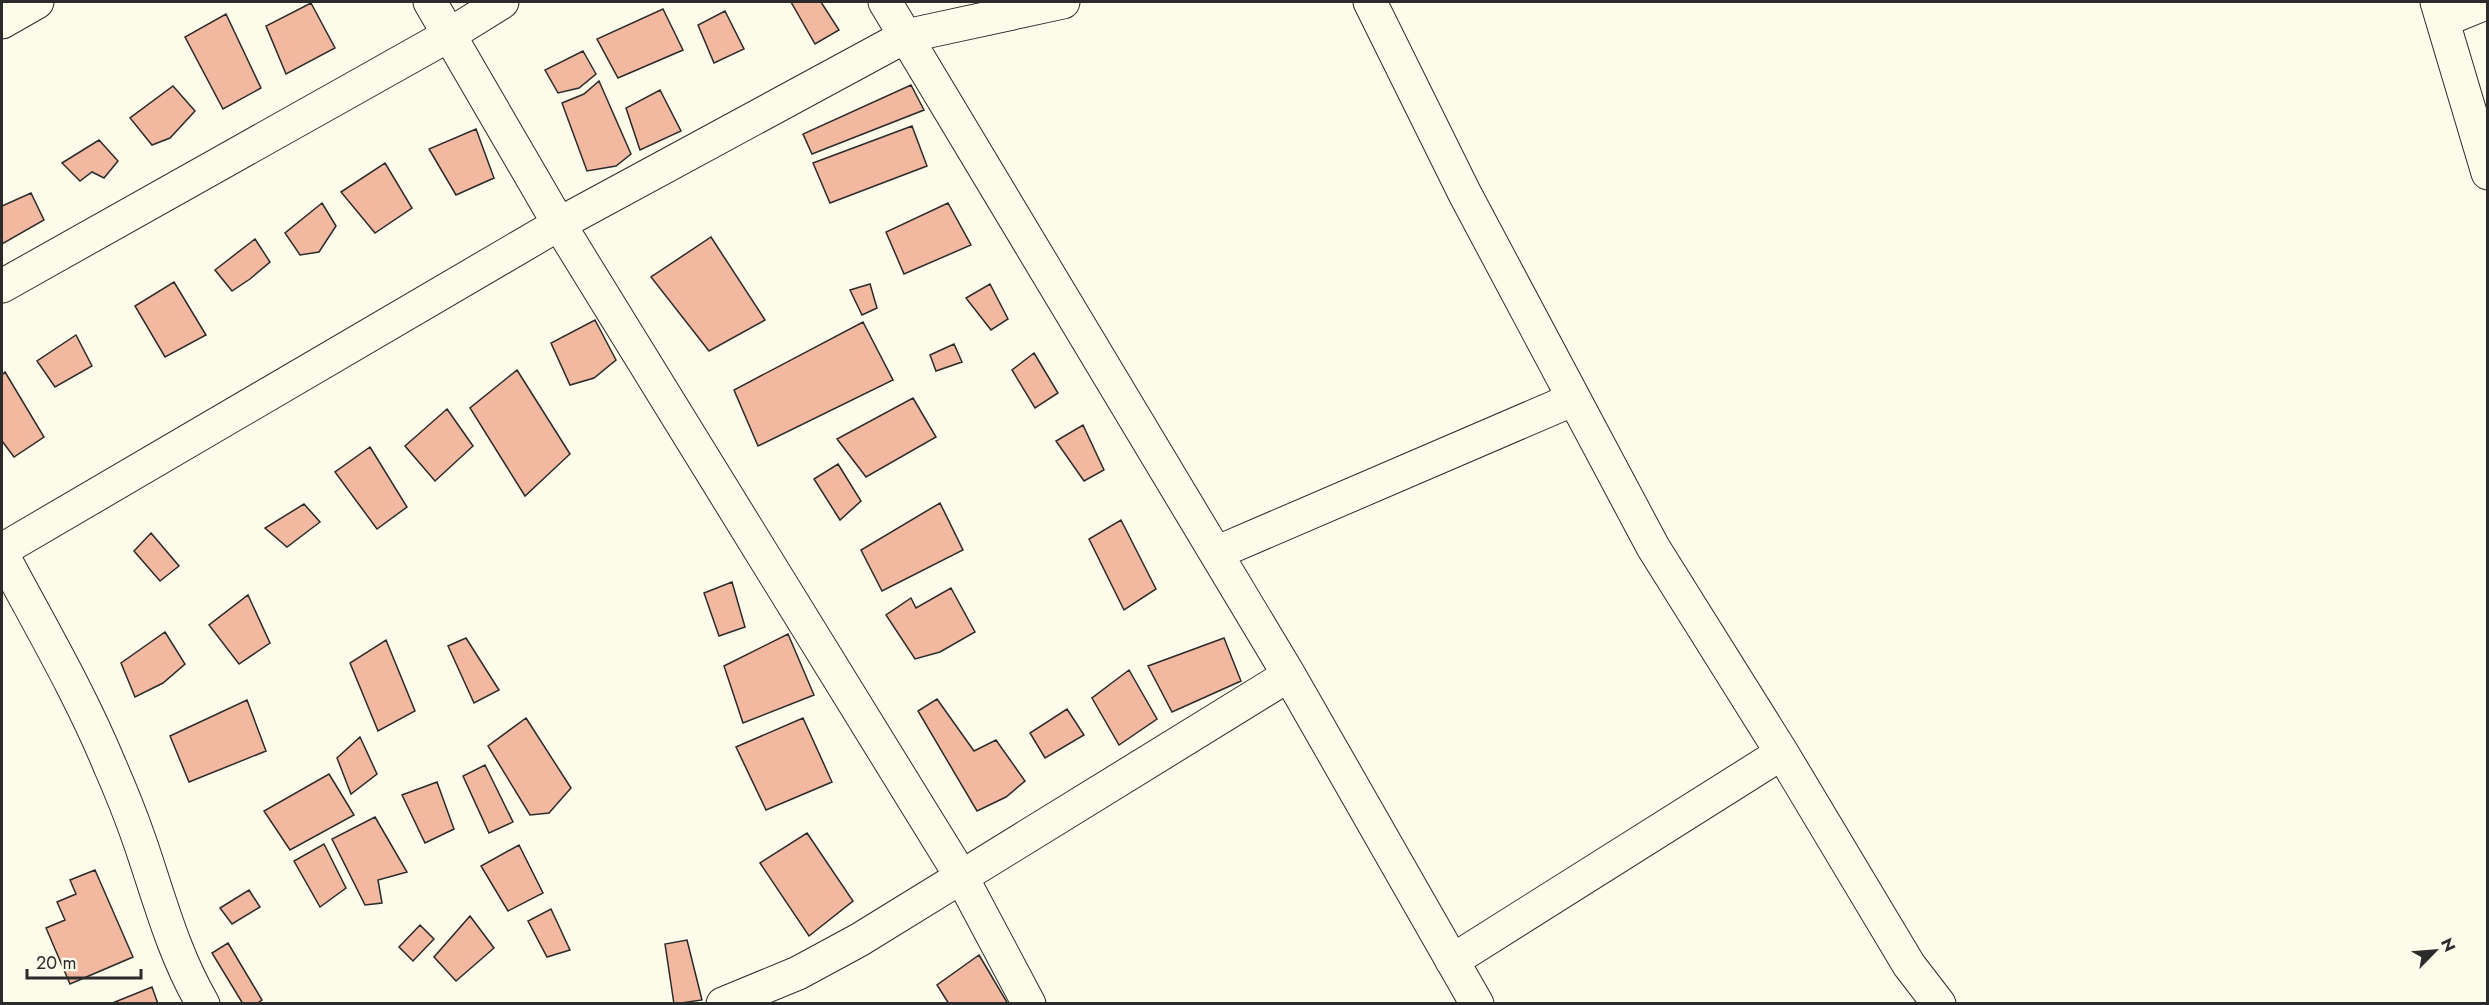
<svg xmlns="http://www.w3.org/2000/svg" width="2489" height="1005" viewBox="0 0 2489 1005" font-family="Jost,sans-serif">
	<rect width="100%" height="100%" fill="#fdfbea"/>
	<path fill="#f2b8a0" stroke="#2b2b2b" stroke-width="1.5" d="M791,2H821L839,30L815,44Z
		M311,3L335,48L286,74L266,26Z
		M663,9L683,50L618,78L597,39Z
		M725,11L744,49L714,63L698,25Z
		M226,14L261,88L223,109L185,37Z
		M583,51L596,74L579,88L558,93L545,70Z
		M599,81L631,154L616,166L587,171L562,103L584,94Z
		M911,85L924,110L812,154L803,134Z
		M173,86L195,111L170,138L152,145L130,118Z
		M660,90L681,131L640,150L626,108Z
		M912,126L927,166L830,203L813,163Z
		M476,129L494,178L456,195L429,149Z
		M99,140L118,161L104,178L92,172L80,181L62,163Z
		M385,163L412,208L375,233L341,192Z
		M31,193L44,220L2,244V206Z
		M322,203L336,226L319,252L300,255L285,233Z
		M948,203L971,245L904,274L886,232Z
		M711,237L765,320L709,351L651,277Z
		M255,239L270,262L250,279L232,291L215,270Z
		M174,282L206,335L165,357L135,306Z
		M870,284L877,308L862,315L850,290Z
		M990,284L1008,319L991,330L966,298Z
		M595,320L616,360L594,378L570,385L551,343Z
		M863,322L893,380L758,446L734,390Z
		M76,335L92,366L55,387L37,361Z
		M954,344L962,362L936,371L930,355Z
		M1034,353L1058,393L1035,408L1012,370Z
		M517,370L570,454L525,496L470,408Z
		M5,372L44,437L14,457L2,441V375Z
		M913,398L936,437L866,477L837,439Z
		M447,409L473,446L435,481L405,446Z
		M1083,425L1104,470L1084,481L1056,441Z
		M370,447L407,507L377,529L335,472Z
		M838,464L861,501L840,520L814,479Z
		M940,503L963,550L882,591L861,550Z
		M304,504L320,522L287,547L265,528Z
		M1121,520L1156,589L1124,610L1089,539Z
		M151,533L179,566L160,581L134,551Z
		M732,582L745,627L719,636L704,593Z
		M951,588L975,632L940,652L915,659L886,615L911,598L916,608Z
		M248,595L270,643L239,664L209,625Z
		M165,632L185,664L163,683L135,697L121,663Z
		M788,634L814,695L743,723L724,666Z
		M466,638L499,690L474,703L448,646Z
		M1224,638L1241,681L1172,712L1148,666Z
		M386,640L415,711L378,731L350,663Z
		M1129,670L1157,719L1119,745L1092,698Z
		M937,699L974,751L996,740L1025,781L1006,797L977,811L918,711Z
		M247,700L266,751L189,782L170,736Z
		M1067,709L1084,735L1045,758L1030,733Z
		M526,718L571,788L549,813L530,815L488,746Z
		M803,718L832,782L766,810L736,747Z
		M360,737L377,774L351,794L337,758Z
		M485,765L513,822L489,833L463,776Z
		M329,774L354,815L290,850L264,811Z
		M437,782L454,829L425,843L402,795Z
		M375,817L407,872L378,880L382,903L365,905L332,839Z
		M807,833L853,901L809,936L760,863Z
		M324,844L346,888L320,907L294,861Z
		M519,845L543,893L508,911L481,866Z
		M95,870L133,957L70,984L46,928L65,920L57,902L76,894L70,880Z
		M249,890L260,907L232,924L220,908Z
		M551,909L570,950L547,957L528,921Z
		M470,916L494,948L456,981L434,957Z
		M420,925L434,939L413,961L399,947Z
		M687,940L702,1000L674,1004L665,944Z
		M228,943L262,1000L256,1004H243L212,953Z
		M979,955L1008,1004H949L937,985Z
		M152,987L158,1004H110Z"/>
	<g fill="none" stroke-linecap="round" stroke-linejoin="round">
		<defs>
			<path id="street" d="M430,2L559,224L961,876L1029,1004
				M885,2L1289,675L1477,1004
				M1370,2L1465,194L1653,547L1782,753L1909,965L1939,1004
				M2437,2L2488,173
				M2444,20L2488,2
				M2,22L37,2
				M2,286L449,35L502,2
				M2,550L559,224L906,36L1063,2
				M1216,553L1574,399
				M2,554C39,624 80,693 110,766C121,791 131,816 140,842C159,897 173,953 203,1004
				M1452,961L1782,753
				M723,1004L798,973L859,940L1289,675"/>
		</defs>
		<use href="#street" stroke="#2b2b2b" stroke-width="35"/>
		<use href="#street" stroke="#fdfbea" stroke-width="33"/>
	</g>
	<rect width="2489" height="1005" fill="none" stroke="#2b2b2b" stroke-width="6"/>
	<g transform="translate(2435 951) rotate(65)" stroke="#fdfbea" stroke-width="4.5" paint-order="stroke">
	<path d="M0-4.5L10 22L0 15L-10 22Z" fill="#2b2b2b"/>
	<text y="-9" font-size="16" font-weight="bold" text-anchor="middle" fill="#2b2b2b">N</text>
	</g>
	<path d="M27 969v9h114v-9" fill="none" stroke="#2b2b2b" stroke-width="3"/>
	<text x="36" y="969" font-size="18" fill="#2b2b2b" stroke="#fdfbea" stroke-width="4.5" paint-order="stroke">20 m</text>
</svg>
